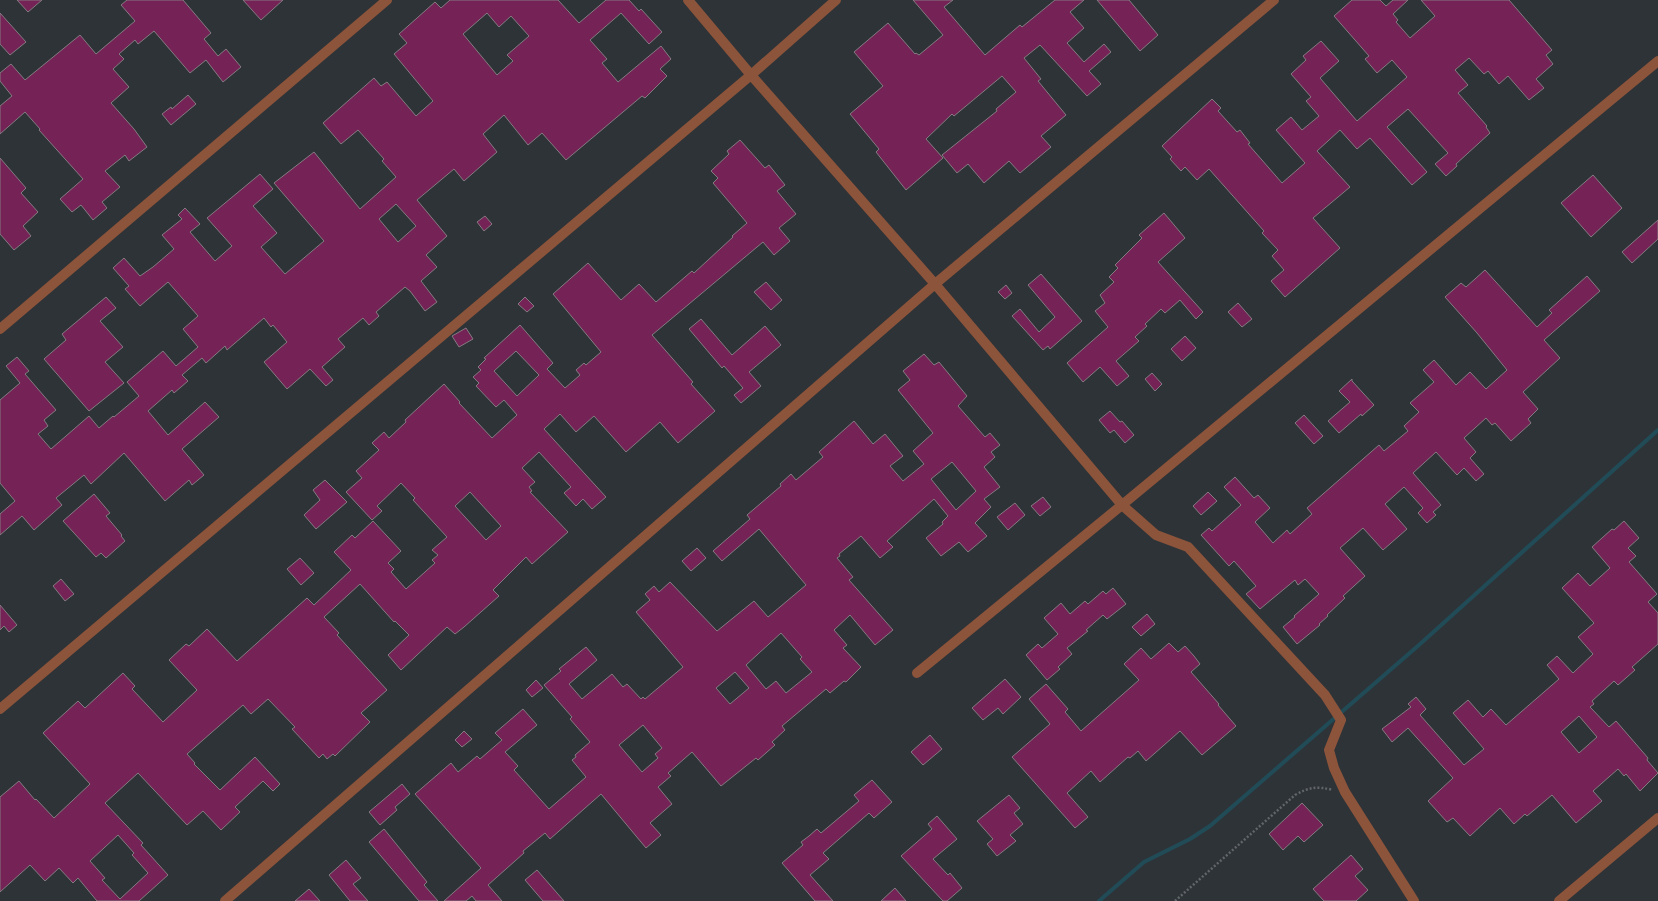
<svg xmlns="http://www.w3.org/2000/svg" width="1658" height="901" viewBox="0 0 1658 901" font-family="Barlow,sans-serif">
	<rect width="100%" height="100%" fill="#2e3338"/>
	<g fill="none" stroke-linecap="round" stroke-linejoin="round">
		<path stroke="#214c57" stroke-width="4" d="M1099,901L1144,862L1190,839L1210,826L1419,645L1658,430"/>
	</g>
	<path fill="#752357" stroke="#847b80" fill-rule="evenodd" d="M17,0H42L28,12Z
		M127,0H183L211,33L204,39L218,56L226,49L241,67L223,82L206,60L190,73L154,31L138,44L135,40L119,54L124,59L113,69L129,87L111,103L134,129L147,147L129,161L125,155L105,171L120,187L102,202L107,208L93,220L81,205L72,212L60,199L83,179L39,130L40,129L25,112L0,134V106L12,96L0,81V73L11,64L25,80L80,35L96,54L135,21L121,5Z
		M243,0H283L261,20Z
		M450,0H558L579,23L606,0H629L639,11L641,9L662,32L649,44L621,13L590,40L607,59L602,63L618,82L661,46L671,59L660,69L667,76L645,98L642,96L566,160L542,133L528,145L504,115L483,134L497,152L464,181L454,169L417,200L447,236L426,255L437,267L421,281L437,302L425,311L410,291L405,287L376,312L379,316L369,325L363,318L338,339L345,347L322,367L333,380L326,386L310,369L287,389L264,362L287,342L273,325L271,327L264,318L227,350L225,346L206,363L202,358L182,375L188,381L174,393L172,390L148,411L168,435L205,402L219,417L182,449L204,475L192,485L189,480L165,501L124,453L91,484L84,475L56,498L62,505L34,530L22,516L0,535V514L15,501L0,483V400L20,383L6,366L17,357L29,371L25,374L56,410L44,420L48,426L38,434L51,449L89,416L99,428L113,416L114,417L139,396L127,382L163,351L176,366L198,347L183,329L198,316L168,282L140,306L125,289L129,286L113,268L124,258L140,276L153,267L174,249L162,235L182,219L178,215L185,208L200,224L190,232L215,261L232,246L207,218L260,174L273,189L253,206L277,233L261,247L285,274L324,241L274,183L314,152L360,209L396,177L382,161L384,159L358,130L341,144L323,123L374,78L381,86L387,82L416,116L433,101L394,54L407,43L399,34L435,2L441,8ZM487,13L499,27L511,16L529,36L507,55L513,61L497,75L463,34ZM396,204L416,226L398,242L379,219Z
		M913,0H953L944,7L985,55L1020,25L1022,27L1055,0H1084L1070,12L1084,28L1067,43L1084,62L1104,44L1111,52L1089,71L1101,84L1087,96L1040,45L1024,58L1041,79L1038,81L1066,115L1041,136L1051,147L1020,173L1009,161L984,183L968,164L957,173L942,155L997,111L996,109L1016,92L1002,76L954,116L952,114L926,139L943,158L906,190L876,152L879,149L850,114L883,86L854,52L888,23L915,54L916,53L919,55L943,35Z
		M1097,0H1129L1158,35L1140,51Z
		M1352,0H1380L1386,6L1393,0H1408L1393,14L1398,20L1396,22L1410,38L1435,16L1421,0H1509L1552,50L1546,55L1553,64L1536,79L1544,88L1529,100L1508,76L1499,84L1488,71L1484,74L1469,58L1455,70L1468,85L1458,93L1487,126L1486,127L1490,133L1456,164L1457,166L1446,176L1435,164L1448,153L1408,109L1387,127L1427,172L1412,185L1370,138L1357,149L1340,130L1317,151L1350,187L1313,218L1340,248L1285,297L1271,281L1284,270L1272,256L1278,250L1262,233L1264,231L1209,169L1197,180L1185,167L1181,171L1170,159L1172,157L1162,146L1212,99L1221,108L1218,111L1237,132L1240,130L1250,143L1248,144L1282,183L1305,163L1276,130L1291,117L1302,130L1319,116L1306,101L1311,97L1291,74L1306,60L1303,56L1321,41L1339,61L1320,78L1357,121L1407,77L1392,60L1377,73L1365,59L1369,56L1334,16Z
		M0,13L26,42L10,55L0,44Z
		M188,95L196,104L171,125L162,114L171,107L172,109Z
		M740,140L765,168L769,165L785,185L777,191L796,214L779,228L790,241L774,255L763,242L652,335L693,382L691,384L715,411L678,443L660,422L626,452L594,416L576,432L560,414L544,429L606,497L592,509L583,499L576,506L564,493L571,487L539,452L522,468L535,482L529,487L532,491L530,492L568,532L532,564L526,557L493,590L499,596L464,627L455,634L447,627L401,670L388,655L409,635L395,621L394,622L360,584L324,617L339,633L337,635L387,690L361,713L370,722L335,756L333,754L327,759L323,754L319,758L292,729L295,727L268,699L251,714L243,705L187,754L195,763L194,764L220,790L255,757L280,784L273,791L263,781L235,807L240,812L221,830L203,811L187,825L138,773L105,803L143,843L141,845L168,875L139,901H97L78,878L73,883L59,868L45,881L30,865L0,892V797L19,781L35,800L36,799L54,818L90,784L43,733L78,701L85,708L123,673L135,686L132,689L163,722L197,690L169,660L186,644L189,646L207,629L237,661L307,598L314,605L351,570L334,552L352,535L355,538L373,521L401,551L388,563L394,569L391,572L406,589L435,563L432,560L438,555L432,550L447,537L413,500L415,498L401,483L377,506L382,511L372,520L346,492L362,478L356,471L379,450L372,443L384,432L389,438L406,422L405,420L444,384L460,402L459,403L492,438L517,415L504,400L496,407L476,386L479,383L473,377L481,370L478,367L486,359L484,358L520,325L553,363L547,369L565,388L580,375L576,370L584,363L586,365L601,352L553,294L588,263L621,300L639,284L656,302L692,271L694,273L733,237L732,236L747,223L713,183L718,178L711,171L729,154L727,151ZM516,351L539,375L517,396L494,371ZM470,492L501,526L486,540L455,506ZM118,835L134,853L132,855L148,873L120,899L102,880L105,878L90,861Z
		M0,158L26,188L21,193L38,212L23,226L31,236L14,250L0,234Z
		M1593,175L1622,208L1591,237L1561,203Z
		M1164,213L1185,238L1158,262L1203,312L1196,319L1180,300L1165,313L1161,309L1145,324L1147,326L1135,337L1139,341L1116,361L1129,376L1117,386L1100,367L1083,382L1067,363L1108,327L1095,311L1105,303L1100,295L1114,282L1109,277L1118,268L1115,265L1142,238L1139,235Z
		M485,216L492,224L484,231L477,222Z
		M1658,220V239L1632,263L1622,252Z
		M1485,270L1537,327L1552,313L1549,310L1587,276L1600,291L1544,340L1560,358L1523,392L1538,409L1528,419L1531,423L1511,441L1495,423L1492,425L1486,418L1464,438L1476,452L1470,458L1484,474L1476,481L1464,468L1457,475L1436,452L1413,473L1441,505L1433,512L1436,515L1427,523L1418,513L1423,508L1404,487L1385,504L1407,529L1383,550L1363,528L1340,548L1365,576L1343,596L1345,598L1327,615L1328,616L1319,624L1320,625L1297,644L1283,627L1295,617L1294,616L1319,594L1305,579L1298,585L1295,580L1260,609L1246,594L1256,586L1234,561L1229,566L1201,535L1209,528L1212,531L1241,505L1224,487L1235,477L1254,498L1258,495L1270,508L1255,522L1273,543L1287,530L1290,534L1312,514L1307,508L1379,445L1384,451L1408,431L1404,426L1419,412L1410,403L1434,382L1423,370L1434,360L1456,385L1470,372L1486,389L1507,370L1477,333L1445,297L1461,283L1466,287Z
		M1041,274L1082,321L1050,349L1048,346L1043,350L1012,316L1020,309L1039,332L1055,317L1028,285Z
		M766,282L782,300L771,310L754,292Z
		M1006,285L1012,293L1005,299L998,292Z
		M106,297L116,308L100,321L123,347L105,362L124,383L89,411L44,359L66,340L62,334Z
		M525,297L534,306L527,312L518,304Z
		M1238,303L1252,319L1242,327L1228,312Z
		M701,319L732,355L765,326L781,345L749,372L761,386L741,403L734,395L743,388L724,366L722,368L689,329Z
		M466,328L473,339L459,347L452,336Z
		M1185,336L1196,348L1182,361L1171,349Z
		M924,354L934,365L939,362L967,396L958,406L985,437L990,433L1000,445L991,452L995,457L984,467L1000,487L984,499L991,507L975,523L987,536L968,552L959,542L941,556L926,538L943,524L942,522L948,516L934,499L887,541L893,547L880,558L861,536L839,554L840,556L837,558L853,577L849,580L893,630L875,645L850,615L834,630L847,645L843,648L861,667L846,682L844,681L830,693L826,689L782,726L785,730L772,742L775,745L758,760L756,758L721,786L692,752L668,773L671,776L658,787L672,804L650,823L661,835L646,848L601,794L550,839L545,833L523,851L524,853L488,885L502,901H476L472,896L466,901H444L481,868L415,794L451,763L458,772L477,756L480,759L502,740L495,733L523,709L537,725L505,752L518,766L514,770L549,809L586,777L572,760L576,757L575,755L590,742L570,719L572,717L544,685L561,671L559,669L586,647L597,660L569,684L582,699L612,674L623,687L627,684L641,699L643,697L645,699L683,667L636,612L650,600L645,594L654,586L659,592L670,582L717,631L754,601L768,617L806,585L759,529L722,561L713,551L750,519L747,515L781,486L780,484L791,474L796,480L823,457L819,452L854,421L873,444L885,434L903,456L890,466L903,481L924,464L913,451L933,433L898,390L910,380L903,371ZM952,462L976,491L956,510L931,479ZM781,633L802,657L800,659L812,672L786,693L776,681L766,689L746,665ZM735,672L749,688L730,704L716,688ZM643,725L662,748L655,754L658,758L642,772L619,745Z
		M1152,373L1162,384L1155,391L1145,379Z
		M1352,379V381L1374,405L1362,416L1361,414L1339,433L1328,421L1350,402L1339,391Z
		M1110,411L1120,422L1122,421L1134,435L1125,443L1114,430L1110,433L1099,420Z
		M1304,415L1323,436L1314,444L1295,423Z
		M325,480L347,502L316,529L304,515L320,500L313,490Z
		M1208,492L1217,501L1201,515L1193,506Z
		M94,494L110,513L106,516L122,535L121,536L125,541L106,558L101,553L96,557L63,521Z
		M1043,497L1051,507L1040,516L1031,506Z
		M1015,503L1025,515L1008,530L997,517Z
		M1624,521L1639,538L1628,548L1636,556L1629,562L1657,594L1648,602L1658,613V644L1632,667L1635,670L1618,685L1614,681L1592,701L1594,704L1590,707L1609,727L1616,721L1648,758L1647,760L1658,773L1640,791L1626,774L1624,776L1618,769L1593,791L1602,801L1576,823L1552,795L1527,816L1525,814L1514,824L1500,808L1470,836L1453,818L1447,822L1428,801L1453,778L1408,728L1392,742L1382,729L1411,707L1408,704L1416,697L1426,709L1420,715L1464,765L1484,749L1453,713L1468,700L1483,717L1491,709L1506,725L1559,679L1547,665L1557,656L1573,673L1593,654L1578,637L1594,623L1562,588L1578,573L1590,586L1610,568L1592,547L1612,529L1614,530ZM1579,716L1597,737L1579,753L1561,732Z
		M697,548L706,558L691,571L682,561Z
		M300,558L314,573L301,585L287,569Z
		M61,579L74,594L65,601L53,586Z
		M1113,588L1126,604L1107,619L1103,615L1086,630L1088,631L1067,648L1072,654L1058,667L1060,669L1047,680L1026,655L1038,644L1042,648L1058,634L1044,618L1061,603L1070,614L1085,601L1088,604L1103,591L1106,594Z
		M0,605L17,625L9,632L4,626L0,630Z
		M1147,614L1155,624L1141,636L1132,627Z
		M1169,643L1178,652L1185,646L1194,656L1200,664L1191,672L1219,704L1218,705L1236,726L1202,755L1180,731L1146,761L1138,751L1130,758L1128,757L1100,782L1091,771L1067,793L1088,817L1075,828L1012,757L1050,724L1029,699L1046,684L1068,709L1065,712L1081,731L1139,680L1124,664L1141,648L1151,659Z
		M1005,679L1021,697L1003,714L998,708L983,720L972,708Z
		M536,680L543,688L532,697L526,690Z
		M464,731L472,739L462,747L455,740Z
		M930,735L942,749L923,765L911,752Z
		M872,780L892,802L874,818L869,813L823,853L829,859L810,875L833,901H815L782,863L803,845L801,842L809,836L817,829L821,833L859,801L854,795Z
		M402,784L410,794L395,807L397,810L380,825L369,812Z
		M1009,795L1020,808L1014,813L1023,824L1010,835L1016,841L997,856L987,844L993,839L977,821Z
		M1302,803L1323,825L1304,842L1298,836L1283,850L1269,834Z
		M937,816L957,839L933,859L948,875L950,873L962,888L947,901H943L901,856L932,829L928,824Z
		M384,829L427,882L424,885L438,901H419L369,842Z
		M1351,855L1363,869L1355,876L1368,890L1356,901H1324L1313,889Z
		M346,860L361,878L353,884L368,901H350L329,875Z
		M537,870L564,901H543L525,880Z
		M895,888L906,901H881Z
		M309,889L320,901H295Z"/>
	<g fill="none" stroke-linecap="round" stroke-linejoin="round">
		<path stroke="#62666a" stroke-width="2.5" stroke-dasharray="2 2" stroke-linecap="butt" d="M1175,901L1295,795C1309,787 1317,786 1333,790"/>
		<path stroke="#8c543a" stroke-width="10" d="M688,0L751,75L935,284L1122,505L1156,535L1188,547L1325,695L1341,720L1329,750L1334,768L1345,792L1414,901
			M917,673L1122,505L1658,61
			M0,709L751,75L836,0
			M225,901L935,284L1274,0
			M1559,901L1658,818"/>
		<path stroke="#8c543a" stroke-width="10" d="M0,329L387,0"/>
	</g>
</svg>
